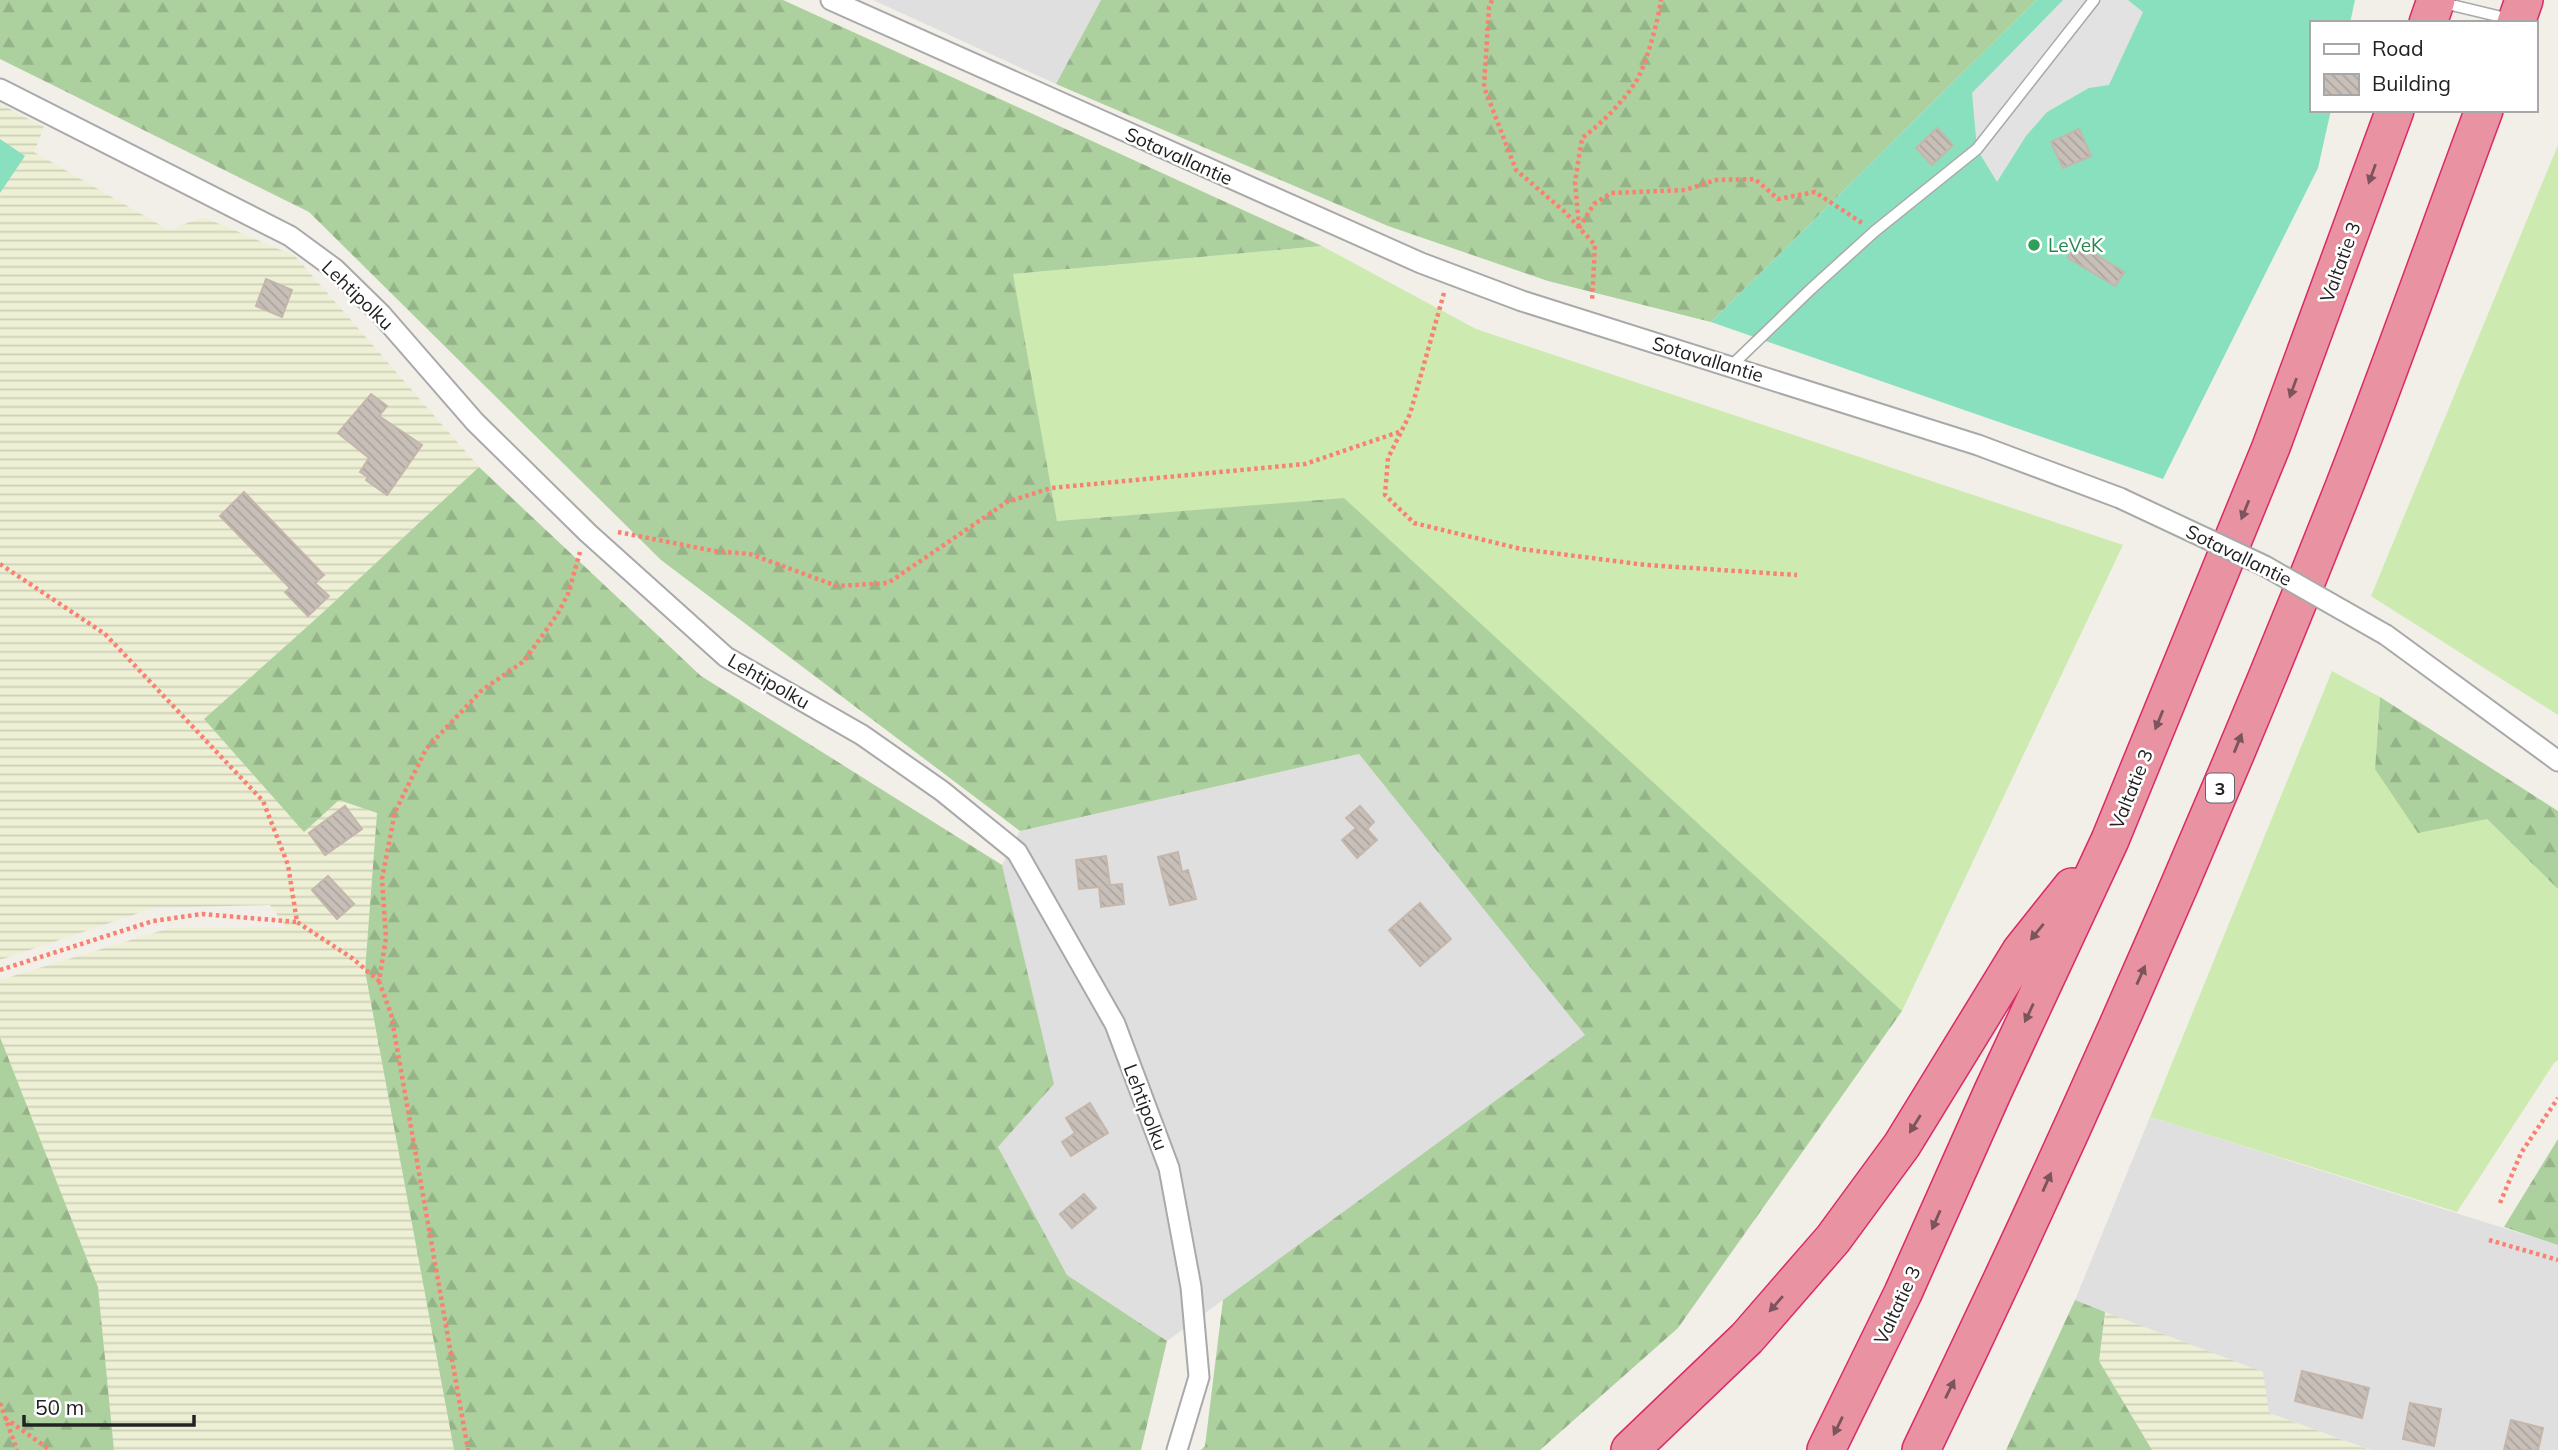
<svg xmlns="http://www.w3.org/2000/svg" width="2558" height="1450" viewBox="0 0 2558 1450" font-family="Mulish,sans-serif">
	<defs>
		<pattern id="farmland-rules" width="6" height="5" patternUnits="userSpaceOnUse" patternTransform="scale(1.75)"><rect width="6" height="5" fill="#eef0d5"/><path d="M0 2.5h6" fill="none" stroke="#ccceb7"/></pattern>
		<pattern id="forest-firs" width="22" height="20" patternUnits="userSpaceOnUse" patternTransform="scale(1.75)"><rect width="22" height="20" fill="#add19e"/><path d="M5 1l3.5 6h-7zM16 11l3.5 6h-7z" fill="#95b388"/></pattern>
		<pattern id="building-back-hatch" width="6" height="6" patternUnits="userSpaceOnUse" patternTransform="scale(1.75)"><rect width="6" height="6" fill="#c7bfb8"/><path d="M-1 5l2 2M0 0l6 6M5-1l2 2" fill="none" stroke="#aba49e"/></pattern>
	</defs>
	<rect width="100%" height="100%" fill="#f2efe9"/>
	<path fill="#e0dfdf" d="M873,0H1101L1056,84Z
		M1359,754L1586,1035L1167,1341L1067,1275L998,1147L1053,1083L1002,865L1020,831Z
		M2150,1117L2558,1245V1450H2371L2269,1413L2075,1300Z"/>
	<path fill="url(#farmland-rules)" d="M0,104L44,127L34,152L169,230L203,217L295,256L479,467L319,616L204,719L339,800L377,813L365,971L454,1450H114L98,1287L0,1037V980L170,928L286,927L270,905L154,908L0,960Z
		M2105,1312L2263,1372L2269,1413L2370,1450H2152L2099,1361Z"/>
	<path fill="#cdebb0" d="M2558,145V715L2371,596Z
		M1322,246L1476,329L2123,545L1902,1011L1344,499L1057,521L1012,274Z
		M2332,671L2380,697L2375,769L2487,819L2558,889V1060L2554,1063L2457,1212L2150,1117Z"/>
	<path fill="url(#forest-firs)" d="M0,0H783L1322,246L1013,274L1057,521L1344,498L1902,1011L1678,1328L1540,1450H1201L1205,1446L1223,1300L1585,1035L1359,754L1020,831L661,560L309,212L0,59Z
		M1101,0H2036L1711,322L1548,281L1388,226L1056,84Z
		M479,467L701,676L1002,865L1054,1084L998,1147L1067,1275L1167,1341L1141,1450H454L365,971L377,813L339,800L304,832L204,719L319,616Z
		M2380,697L2558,811V889L2487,819L2418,833L2375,769Z
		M0,1037L98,1287L114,1450H0Z
		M2558,1139V1245L2504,1227Z
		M2075,1300L2105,1312L2099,1361L2152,1450H2006Z"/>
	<path fill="#88e0be" d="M2036,0H2355L2350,23H2311V110H2331L2318,168L2163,479L1711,322Z
		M0,139L25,156L0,193Z"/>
	<path fill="#e2e2e2" d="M2063,0H2128L2143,12L2109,85L2089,88L2047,112L2026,136L1997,182L1977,149L1972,93Z"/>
	<path fill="url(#building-back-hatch)" stroke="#c4b6ab" stroke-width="2" d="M1937,128L1953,145L1932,165L1916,148Z
		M2079,129L2091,156L2063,168L2051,142Z
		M2077,243L2124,272L2115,286L2068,258Z
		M266,279L292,290L282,317L256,306Z
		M371,394L387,406L379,416L422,445L387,495L366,480L368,477L360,472L369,458L338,433Z
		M244,492L324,575L315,583L329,596L308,616L285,592L290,588L220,516Z
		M345,806L362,829L325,855L309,833Z
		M1360,806L1374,822L1367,829L1377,840L1357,858L1342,840L1356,828L1346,818Z
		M1178,852L1182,872L1188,870L1196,899L1170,905L1158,857Z
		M1106,856L1110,885L1122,884L1124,904L1101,907L1099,887L1079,889L1076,860Z
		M328,876L354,904L337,919L312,890Z
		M1420,903L1451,939L1420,966L1389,930Z
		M1090,1103L1108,1133L1071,1156L1062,1142L1075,1133L1066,1118Z
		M1084,1194L1096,1208L1072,1228L1060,1214Z
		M2302,1371L2369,1388L2362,1418L2295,1401Z
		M2410,1403L2441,1409L2434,1446L2403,1439Z
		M2511,1420L2543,1428L2538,1450H2504Z"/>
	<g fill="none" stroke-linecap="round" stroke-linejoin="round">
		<defs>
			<path id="service" d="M2443,3L2510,19
				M1731,366L1811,289L1875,231L1977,149L2094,0"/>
			<path id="minor" d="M831,0L1421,263L1522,301L1978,445L2120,498
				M0,89L290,236L335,269L381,314L475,422L588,533L726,657L862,735L942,791L1017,852L1115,1024L1169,1168L1191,1287L1199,1377L1177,1450
				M2386,635L2558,761"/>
			<path id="motorway" d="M2428,23L2436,0
				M2516,23L2524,0
				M1630,1450L1747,1338L1833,1239L1902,1145L2021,951L2072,887
				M1826,1450L1903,1293L1993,1091L2110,840L2271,447L2395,110
				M1921,1450C2074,1134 2215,813 2344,487C2393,362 2437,236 2484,110"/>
		</defs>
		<use href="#service" stroke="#a9a9a9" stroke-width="13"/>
		<use href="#minor" stroke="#a9a9a9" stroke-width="23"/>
		<use href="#motorway" stroke="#dc2a67" stroke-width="40"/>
		<path stroke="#fa8072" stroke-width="4.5" stroke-dasharray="3.5 3.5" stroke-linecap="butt" d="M1492,0L1489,7L1484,87L1516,170L1565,212L1595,245L1592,302
			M1579,227L1575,182L1582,138C1602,123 1621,104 1635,83C1645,69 1659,18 1661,0
			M1579,228L1594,204L1611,193L1685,190L1716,180L1755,179L1778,199L1815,192L1862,223
			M1444,293L1410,414L1388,458L1385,495L1414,523L1521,549L1646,565L1797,575
			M618,532L714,551L750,554L837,586L888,583L1007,502L1051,488L1305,464L1402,431
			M0,564L105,634L263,801L288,865L297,922L352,958L379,981L386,938L382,879L395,812L426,749L481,691L524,661L557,615L568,594L580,552
			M0,970L153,921L202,914L297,922
			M379,981L391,1014L468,1450
			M2500,1203L2521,1153L2558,1098
			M2489,1240L2558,1260
			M0,1403L17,1450
			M5,1418L50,1450"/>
		<use href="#service" stroke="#fff" stroke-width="10"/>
		<use href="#minor" stroke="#fff" stroke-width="19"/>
		<use href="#motorway" stroke="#e892a2" stroke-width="37"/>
		<defs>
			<path id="minor-bridge" d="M2120,498L2265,566L2386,635"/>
		</defs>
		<use href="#minor-bridge" stroke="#a9a9a9" stroke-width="23" stroke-linecap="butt"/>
		<use href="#minor-bridge" stroke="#fff" stroke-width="19"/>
	</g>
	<defs><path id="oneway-solid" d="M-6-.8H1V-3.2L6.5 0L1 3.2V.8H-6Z" transform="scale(1.75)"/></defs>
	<g fill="#7b545c">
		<use href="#oneway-solid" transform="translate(2372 174) rotate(110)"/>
		<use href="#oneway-solid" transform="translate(2293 388) rotate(110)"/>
		<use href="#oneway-solid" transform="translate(2245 510) rotate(112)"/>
		<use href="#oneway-solid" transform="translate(2159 720) rotate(112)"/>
		<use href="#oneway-solid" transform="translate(2238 743) rotate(-68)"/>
		<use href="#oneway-solid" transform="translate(2037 932) rotate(129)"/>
		<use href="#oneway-solid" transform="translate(2141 975) rotate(-66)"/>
		<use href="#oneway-solid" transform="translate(2029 1013) rotate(115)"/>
		<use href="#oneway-solid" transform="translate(1915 1124) rotate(122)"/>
		<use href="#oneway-solid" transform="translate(2047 1182) rotate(-66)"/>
		<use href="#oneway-solid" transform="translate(1936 1220) rotate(114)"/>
		<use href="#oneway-solid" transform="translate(1776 1304) rotate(131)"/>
		<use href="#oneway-solid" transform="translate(1950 1389) rotate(-64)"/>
		<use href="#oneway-solid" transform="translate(1838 1426) rotate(116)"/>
	</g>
	<circle fill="#2e9e5b" stroke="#fff" stroke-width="2.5" cx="2034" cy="245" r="7"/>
	<g text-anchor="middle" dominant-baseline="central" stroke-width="5" stroke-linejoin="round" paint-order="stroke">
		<rect fill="#fff" stroke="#646464" stroke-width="2" x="2206" y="773.5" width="28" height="29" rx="5"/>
		<g font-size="18" font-weight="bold" fill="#222">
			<text x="2220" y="788">3</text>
		</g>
		<g font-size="19" fill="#222" stroke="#fff">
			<text transform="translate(1179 156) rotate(24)">Sotavallantie</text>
			<text transform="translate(2340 262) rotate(-70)">Valtatie 3</text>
			<text transform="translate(358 295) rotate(44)">Lehtipolku</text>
			<text transform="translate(1708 359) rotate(17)">Sotavallantie</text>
			<text transform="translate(2239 555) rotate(26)">Sotavallantie</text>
			<text transform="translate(769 681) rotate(30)">Lehtipolku</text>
			<text transform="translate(2131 789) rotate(-68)">Valtatie 3</text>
			<text transform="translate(1146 1107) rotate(69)">Lehtipolku</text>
			<text transform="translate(1897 1305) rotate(-65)">Valtatie 3</text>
		</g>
		<g font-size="19" fill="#27864d" stroke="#fff" text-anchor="start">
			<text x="2048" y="245">LeVeK</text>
		</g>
	</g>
	<rect x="2310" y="21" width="228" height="91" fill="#ffffff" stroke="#a7a7a7" stroke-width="2"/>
	<rect x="2324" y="44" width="35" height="10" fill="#ffffff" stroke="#a7a7a7" stroke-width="2"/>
	<text x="2372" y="56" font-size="21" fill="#222222">Road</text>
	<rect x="2324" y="74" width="35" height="21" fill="url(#building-back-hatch)" stroke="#a7a7a7" stroke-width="2"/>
	<text x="2372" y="91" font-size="21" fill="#222222">Building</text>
	<path d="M24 1415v10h170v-10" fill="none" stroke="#222222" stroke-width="3.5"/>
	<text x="35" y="1415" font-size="21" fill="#222222" stroke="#ffffff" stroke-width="5" paint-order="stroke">50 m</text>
</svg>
